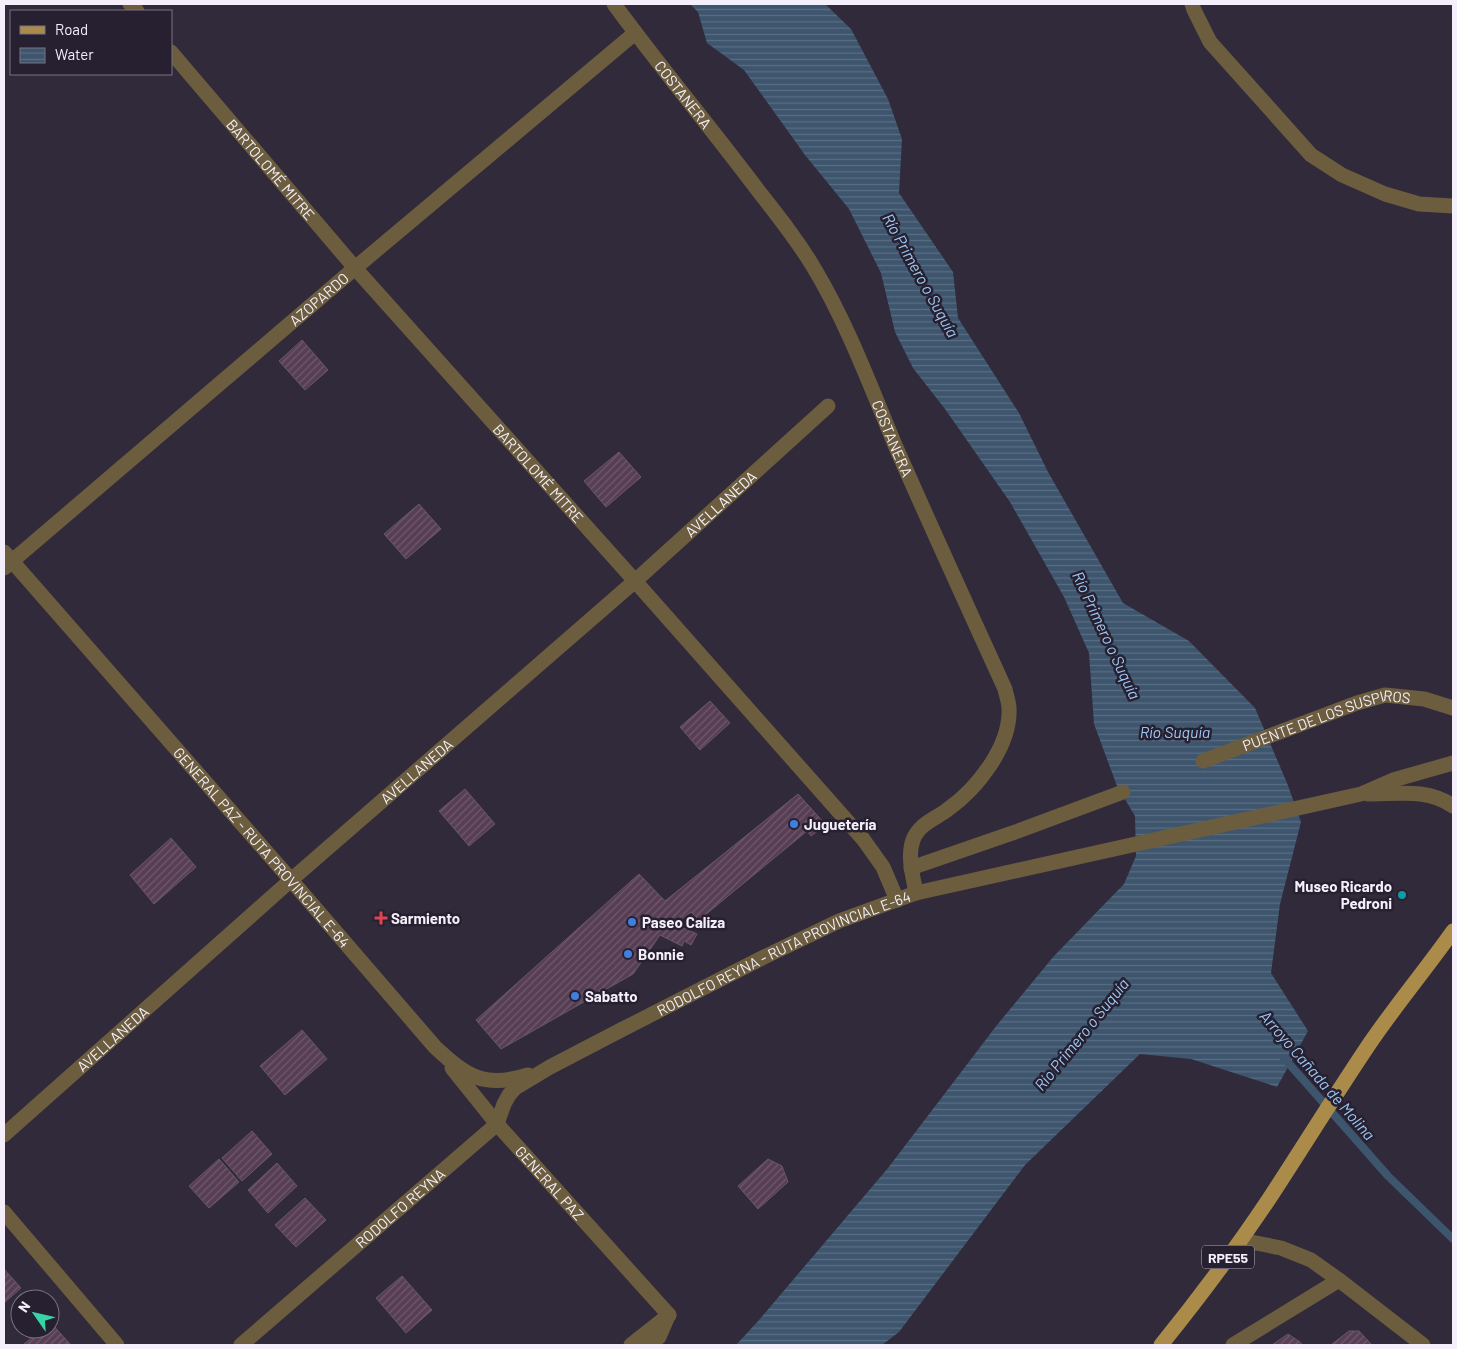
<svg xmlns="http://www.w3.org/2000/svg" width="1457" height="1349" viewBox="0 0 1457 1349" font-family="Barlow,sans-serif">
	<defs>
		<pattern id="water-rules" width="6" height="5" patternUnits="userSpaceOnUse" patternTransform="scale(1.25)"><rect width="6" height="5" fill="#3e556e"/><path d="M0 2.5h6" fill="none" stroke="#5a6e84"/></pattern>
		<pattern id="building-hatch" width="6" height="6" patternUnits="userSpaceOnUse" patternTransform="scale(1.25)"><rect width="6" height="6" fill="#573e54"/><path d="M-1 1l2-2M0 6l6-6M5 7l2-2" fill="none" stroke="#705a6e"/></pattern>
	</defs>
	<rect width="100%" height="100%" fill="#312a3a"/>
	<path fill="url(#water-rules)" d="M690,4H825L851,29L888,99L902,139L899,193L953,272L958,318L1019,413L1048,472L1123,603L1189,641L1255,708L1287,783L1301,822L1280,904L1271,973L1308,1031L1277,1087L1191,1059L1140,1054L1025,1165L899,1332L882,1345H736L759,1320L888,1168L997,1025L1054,956L1124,884L1136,856L1135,816L1117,786L1094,724L1089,653L1064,597L1010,502L945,409L913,368L895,332L881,273L849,209L805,155L744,70L707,43L698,12Z"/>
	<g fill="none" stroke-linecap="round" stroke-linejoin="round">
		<path stroke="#3e556e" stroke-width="8" d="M1284,1058L1388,1176L1453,1239"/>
	</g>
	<path fill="url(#building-hatch)" stroke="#675866" d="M302,340L328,370L305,390L279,361Z
		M619,452L641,477L606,507L584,481Z
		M419,504L441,529L406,559L384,534Z
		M710,701L730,723L700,750L680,727Z
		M465,789L495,824L469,846L439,811Z
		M798,794L826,825L811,836L807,831L699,920L691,912L675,924L697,934L691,945L684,941L682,946L660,935L633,974L501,1049L476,1020L639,874L665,901Z
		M171,838L196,867L154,904L130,875Z
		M302,1030L327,1059L285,1095L260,1066Z
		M252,1131L272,1154L242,1181L222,1158Z
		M219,1159L239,1182L209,1208L189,1186Z
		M768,1159L782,1166L788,1182L758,1209L738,1186Z
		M277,1163L297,1186L268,1213L248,1190Z
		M305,1198L326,1220L296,1247L275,1225Z
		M4,1269L21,1288L4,1303Z
		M402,1276L432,1310L406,1333L376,1298Z
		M20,1311V1326L13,1318Z
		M50,1322L71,1345H23L31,1338L22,1329H50Z
		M1349,1331H1359L1372,1345H1331Z
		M1288,1334L1300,1342L1302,1345H1272Z"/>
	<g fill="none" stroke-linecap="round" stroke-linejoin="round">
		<g stroke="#6c5d3f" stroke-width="15">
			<path d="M130,4L137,11"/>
			<path id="s1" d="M614,4C661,68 712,129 760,193C779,217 798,241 814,268C847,323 870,385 895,445C931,527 968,608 1005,689C1006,695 1009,702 1009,708C1011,746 977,789 947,810C935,819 919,824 913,840C907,857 913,876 916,893"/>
			<path d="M1192,4L1194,10L1210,42L1311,155L1342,175L1385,194L1419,204L1453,206"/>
			<path id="s2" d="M171,52L355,268L635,581L863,839L883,867L897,900"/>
			<path id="s3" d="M4,552L291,880L435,1047C466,1076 484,1089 528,1075"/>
			<path id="s4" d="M4,568L355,268L635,33"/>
			<path id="s5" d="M1203,761L1357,703L1385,695L1424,699L1453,708"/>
			<path d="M1368,794C1398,794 1427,788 1453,806"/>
			<path d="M911,868L1018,831L1123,792"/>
			<path id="s6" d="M452,1068L497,1124L669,1315"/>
			<path id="s7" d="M4,1135L291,880L635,581L828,406"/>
			<path d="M4,1212L117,1345"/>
			<path d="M1241,1240L1281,1248L1311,1260L1339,1280L1423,1345"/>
			<path id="s8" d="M241,1345L497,1124L504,1104L509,1095L515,1088L550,1067L621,1030L764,957L839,921L916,893L1361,794L1393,780L1453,763"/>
			<path d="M631,1345L669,1315"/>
			<path d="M648,1345L659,1337L668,1316"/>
			<path d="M1233,1345L1339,1280"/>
		</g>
		<path stroke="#aa8b49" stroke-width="15" d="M1161,1345C1199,1298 1235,1250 1269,1199C1303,1147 1335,1095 1370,1043C1396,1005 1426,969 1453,931"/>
	</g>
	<g fill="#3f7fe0" stroke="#272030" stroke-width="2">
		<circle cx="794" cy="824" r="5"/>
		<circle cx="632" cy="922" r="5"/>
		<circle cx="628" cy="954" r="5"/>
		<circle cx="575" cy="996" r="5"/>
	</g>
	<circle fill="#0f9aa8" stroke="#272030" stroke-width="2" cx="1402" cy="895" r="5"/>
	<path fill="#e0444e" stroke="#272030" stroke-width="2" d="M378.5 910.5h5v5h5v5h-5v5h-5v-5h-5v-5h5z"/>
	<g text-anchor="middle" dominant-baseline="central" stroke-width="5" stroke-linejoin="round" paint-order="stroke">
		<rect fill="#272030" stroke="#b6b1bd" stroke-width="1" x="1202" y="1245.5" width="52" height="23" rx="4"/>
		<g font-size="14" font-weight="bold" fill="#f4effa">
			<text x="1228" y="1257">RPE55</text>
		</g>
		<g font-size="15" fill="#f4effa" stroke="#272030">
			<text stroke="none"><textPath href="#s1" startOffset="114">COSTANERA</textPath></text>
			<text stroke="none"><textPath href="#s2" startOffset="154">BARTOLOMÉ MITRE</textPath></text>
			<text stroke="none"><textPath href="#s4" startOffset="414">AZOPARDO</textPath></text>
			<text stroke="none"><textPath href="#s1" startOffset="519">COSTANERA</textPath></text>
			<text stroke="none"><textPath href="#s2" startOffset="559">BARTOLOMÉ MITRE</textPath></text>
			<text stroke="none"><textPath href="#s7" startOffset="955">AVELLANEDA</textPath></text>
			<text stroke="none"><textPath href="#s5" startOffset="131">PUENTE DE LOS SUSPIROS</textPath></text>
			<text stroke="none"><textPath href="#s7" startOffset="550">AVELLANEDA</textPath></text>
			<text stroke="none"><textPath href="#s3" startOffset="392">GENERAL PAZ - RUTA PROVINCIAL E-64</textPath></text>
			<text stroke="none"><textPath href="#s8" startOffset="680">RODOLFO REYNA - RUTA PROVINCIAL E-64</textPath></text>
			<text stroke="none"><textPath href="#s7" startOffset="145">AVELLANEDA</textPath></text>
			<text stroke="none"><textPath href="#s6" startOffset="151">GENERAL PAZ</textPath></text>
			<text stroke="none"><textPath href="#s8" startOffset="210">RODOLFO REYNA</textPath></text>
		</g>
		<g font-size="15" font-weight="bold" fill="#f4effa" stroke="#272030" text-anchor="start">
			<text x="804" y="824">Juguetería</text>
			<text x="1392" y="886" text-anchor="end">Museo Ricardo<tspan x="1392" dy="17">Pedroni</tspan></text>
			<text x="391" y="918">Sarmiento</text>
			<text x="642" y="922">Paseo Caliza</text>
			<text x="638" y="954">Bonnie</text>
			<text x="585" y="996">Sabatto</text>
		</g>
		<g font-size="16" font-style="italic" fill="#9dc9f6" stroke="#272030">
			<text transform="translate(921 275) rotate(61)">Río Primero o Suquía</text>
			<text transform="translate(1107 635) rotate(65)">Río Primero o Suquía</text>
			<text x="1175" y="731">Río Suquía</text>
			<text transform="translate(1081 1034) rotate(-51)">Río Primero o Suquía</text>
			<text transform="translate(1318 1075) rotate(49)">Arroyo Cañada de Molina</text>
		</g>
	</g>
	<rect width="1457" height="1349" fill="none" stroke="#f4effa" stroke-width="10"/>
	<rect x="10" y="10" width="162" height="65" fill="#272030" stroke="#797381"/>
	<rect x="20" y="26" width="25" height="8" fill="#aa8b49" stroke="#797381"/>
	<text x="55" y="35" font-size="15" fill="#f4effa">Road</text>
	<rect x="20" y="48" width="25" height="15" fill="url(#water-rules)" stroke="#797381"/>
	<text x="55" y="60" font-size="15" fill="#f4effa">Water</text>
	<g transform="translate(35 1314) rotate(304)"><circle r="24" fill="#272030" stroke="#797381"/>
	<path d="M0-4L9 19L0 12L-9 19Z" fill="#38d4a6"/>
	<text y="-8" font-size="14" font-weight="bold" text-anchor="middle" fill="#f4effa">N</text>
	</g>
</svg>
